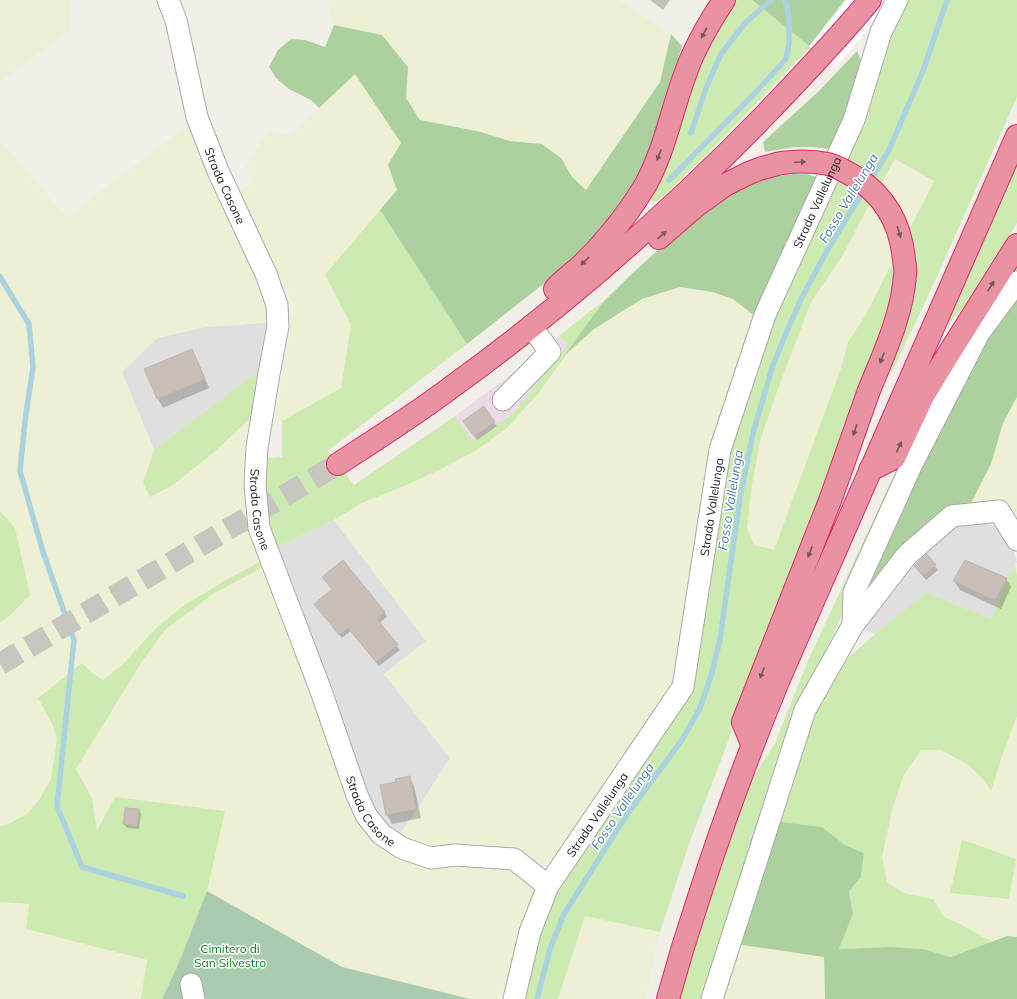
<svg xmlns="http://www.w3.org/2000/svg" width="1017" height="999" viewBox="0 0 1017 999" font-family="Mulish,sans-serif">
	<rect width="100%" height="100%" fill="#f2efe9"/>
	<path fill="#e0dfdf" d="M273,322L264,367L154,450L122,372L157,338L178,333L206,327Z
		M953,518L976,519L997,527L1006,534L1013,549L1017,562L1015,564L991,619L926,592L875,634L857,627Z
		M334,520L426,641L384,674L450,758L420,805L397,838L366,810L271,550Z"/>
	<path fill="#ebdbe8" d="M559,336L568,345L511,415L472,442L455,416L506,378Z"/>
	<path fill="#eef0d5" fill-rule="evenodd" d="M0,0H70L71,29L0,82Z
		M327,0H619L671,34L660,82L586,190L572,177L561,158L542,144L510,141L477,131L420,120L406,98L408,67L382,35L334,25Z
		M354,73L401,143L388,165L397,190L325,275L351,325L341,388L274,425L294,306L238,193L253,182L245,167L268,132L292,135Z
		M195,120L273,322L206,327L178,333L157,338L122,372L154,450L143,483L173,485L212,454L257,412L261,561L226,580L183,606L155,629L122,665L103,680L91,672L82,664L38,698L53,726L57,739L51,779L39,800L27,814L6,825L0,826V622L7,618L15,528L0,511V140L68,219L102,190Z
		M895,159L934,180L865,316L848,342L841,368L774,550L754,545L747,528L752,485L760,441L775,397L811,302L843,255L862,218Z
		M680,287L712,292L733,299L756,317L678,685L548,879L516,855L433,852L397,838L420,805L450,758L384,674L426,641L334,520L362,503L411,483L439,470L475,451L538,394L564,356L594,329L642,299Z
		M1017,397V529L968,509L991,464L1003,423Z
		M263,567L377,836L513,867L536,884L511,971L500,999H470L342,967L207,891L225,811L116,797L112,802L97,832L92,798L76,769L143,660L166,629L213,594Z
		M1017,716V852L1016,859H1017V937L1007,936L992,942L960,924L944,917L933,899L904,893L887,882L882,857L892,810L904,775L921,750H941L967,764L984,780L991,791L1003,753ZM962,840L978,845L1016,859L950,893Z
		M0,902L30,904L27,929L147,960L141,999H0Z
		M585,916L660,932L645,999H558Z
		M736,944L824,957L825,999H722Z"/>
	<path fill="#cdebb0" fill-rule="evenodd" d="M737,0H752L810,47C770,89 730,132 688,172C680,180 664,198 654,202L651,201L650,196L694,79L711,40Z
		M899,0H1017V97L934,283L892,372L875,365L802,554L757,665L688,847L660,932L585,916L558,999H520L551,894L688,688L724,467L778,296ZM895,159L934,181L865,316L848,342L841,368L774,550L754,545L747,528L752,485L760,441L775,397L811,302L843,255L862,218Z
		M1017,164V223L966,304L943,331L968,272Z
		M380,210L467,344L328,451L354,485L455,416L473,441L511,415L568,345L559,336L589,312L604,301L538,394L506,429L475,451L439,470L411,483L362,503L334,520L271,550L260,459L282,457V421L341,388L351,325L325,275Z
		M1017,261V273L848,601L786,741L704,999H680L691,957L749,784L775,743L807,663L930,397Z
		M264,367L257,412L212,454L173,485L150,497L143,483L154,450Z
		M0,511L15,528L30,595L7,618L0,622Z
		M261,561L263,567L213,594L166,629L143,660L76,769L92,798L97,831L112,802L116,797L225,811L207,891L180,960L162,999H141L147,960L26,929L29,904L0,902V826L6,825L27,814L39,800L51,779L57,739L53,726L38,698L82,663L91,672L103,680L122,665L155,629L183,606L226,580Z
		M1015,564L1017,576V716L1003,753L991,791L984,780L967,764L941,750H921L904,775L892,810L882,857L887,882L904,893L933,899L944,917L960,924L992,942L951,957L923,949L891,947L839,949L853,914L849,891L861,877L864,853L845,845L822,827L774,821L814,707L838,667L875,634L926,592L991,619Z
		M962,840L978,845L1016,859L1009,899L950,893Z"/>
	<path fill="#add19e" d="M752,0H845L809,46Z
		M334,25L382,35L408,67L406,98L420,120L477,131L510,141L542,144L561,158L572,177L586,190L660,82L671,34L682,46L663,108L640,174L622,206L592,241L560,271L467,344L380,210L397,190L388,165L401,143L355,74L319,108L311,100L289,89L276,78L269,67L278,50L291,39L305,40L325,47Z
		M857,51L863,65L831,149L811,147H794L765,152L763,142L819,91Z
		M793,174H806L817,177L756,317L733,299L712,292L680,287L642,299L594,329L564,356L604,301L636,270L677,233L718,200L752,183L765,178Z
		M1017,296V397L1003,423L991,464L968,509L861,610L858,595L957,387Z
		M774,821L822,827L845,845L864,853L861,877L849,891L853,914L839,949L891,947L923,949L951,957L1007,936L1017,937V999H825L824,957L736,944Z"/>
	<path fill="#aacbaf" d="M207,891L342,967L470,999H162L180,960Z"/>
	<path fill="#fff" d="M847,0H892L836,67L810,47Z"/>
	<path fill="#0003" d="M650,0H670L663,10Z
		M191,350L197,359L209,388L163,408L158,399L146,370Z
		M494,422L497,426L477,440L467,425Z
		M926,555L938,570L926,580L915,566Z
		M343,561L385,613L387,617L379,623L400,650L379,666L351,631L342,638L318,608L333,590Z
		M1006,578L1011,587L1001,609L960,590L954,581Z
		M409,777L414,786L421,818L392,824L387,815L397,783Z
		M139,810L141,814L139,829L127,828L124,824Z"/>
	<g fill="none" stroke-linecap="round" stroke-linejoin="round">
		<path stroke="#aad3df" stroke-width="5.5" d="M691,133L706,88L721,54L746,22L772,0
			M669,180L757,91L786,59L789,43V17L785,0
			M869,183L889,150L923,71L947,0
			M0,277L29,324L33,367L25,421L20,471L43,552L74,640L57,806L82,867L183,896
			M537,999L550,949L564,914L628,813L682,740L700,708L712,673L720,639L740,498L753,433L773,365L787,331L802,297L828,249L864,190"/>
	</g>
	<path fill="#c7bfb8" stroke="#c4b6ab" d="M192,349L205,379L157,399L144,369Z
		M484,406L495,422L474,436L463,421Z
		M927,554L936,565L923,576L914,566Z
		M343,560L385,612L377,619L398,645L376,662L348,628L339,635L314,604L332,589L322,577Z
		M965,560L1007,578L995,600L953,581Z
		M410,776L416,809L386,815L380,785L396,782L395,779Z
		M125,808L139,809L137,826L123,824Z"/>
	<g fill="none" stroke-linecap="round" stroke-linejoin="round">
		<path stroke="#c8c6c1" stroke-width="22" stroke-dasharray="22 11" stroke-linecap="butt" d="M0,664L338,464"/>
		<defs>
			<g id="minor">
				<path id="s1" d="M168,0L176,20L197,117L218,171L266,274L277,305L278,326L269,374L257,447L255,485L259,528L321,691L357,795L366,815L381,834L402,848L431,858L455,855L514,859L548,886"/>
				<path d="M503,400L550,352L531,326"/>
				<path d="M853,625L854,592L912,464L979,333L1017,282"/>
				<path d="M191,984L194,999"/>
				<path id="s2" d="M514,999L530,932L548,886L683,687L720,450L765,315L854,120L881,32L897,0"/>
				<path d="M712,999L805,710L853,625L907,555L952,516L999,511L1017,540"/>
			</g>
			<path id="highway" d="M659,238L697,205L725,185L749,173L762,168
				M555,289C563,280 573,273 582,265C606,241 629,213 646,184C665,149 672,109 686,72C695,46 709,23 724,0
				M338,464C377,439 416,414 453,386C565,305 670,213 767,113C802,76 837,40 870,0
				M870,470L894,458L923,396L946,358L1017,245
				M752,744L743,722L831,498L868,393
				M668,999C677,966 687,933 698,900C722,825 749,752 779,679L1017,136"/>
		</defs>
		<use href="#minor" stroke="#a9a9a9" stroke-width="23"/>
		<use href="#highway" stroke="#dc2a67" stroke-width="24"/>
		<use href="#minor" stroke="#fff" stroke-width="21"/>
		<use href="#highway" stroke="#e892a2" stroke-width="22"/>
		<defs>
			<path id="highway-bridge" d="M762,168C768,167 775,164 782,163C797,161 813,161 828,164C838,167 847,172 855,177C885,196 901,225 904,260C905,265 906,270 905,275C902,317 883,355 868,393"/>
		</defs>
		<use href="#highway-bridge" stroke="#dc2a67" stroke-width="24" stroke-linecap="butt"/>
		<use href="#highway-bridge" stroke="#e892a2" stroke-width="22"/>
	</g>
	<defs><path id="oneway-solid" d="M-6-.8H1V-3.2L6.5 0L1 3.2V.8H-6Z"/></defs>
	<g fill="#7b545c">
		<use href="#oneway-solid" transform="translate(704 33) rotate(119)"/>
		<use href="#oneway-solid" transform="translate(659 155) rotate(111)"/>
		<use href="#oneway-solid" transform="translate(800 162) rotate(-2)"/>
		<use href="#oneway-solid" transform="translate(899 232) rotate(72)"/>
		<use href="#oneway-solid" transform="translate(662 235) rotate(-41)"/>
		<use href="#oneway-solid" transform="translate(585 261) rotate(135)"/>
		<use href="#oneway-solid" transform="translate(991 286) rotate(-58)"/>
		<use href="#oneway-solid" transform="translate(882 358) rotate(112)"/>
		<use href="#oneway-solid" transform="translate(855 430) rotate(109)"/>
		<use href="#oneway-solid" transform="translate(899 447) rotate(-65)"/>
		<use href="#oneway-solid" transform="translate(810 552) rotate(111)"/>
		<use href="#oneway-solid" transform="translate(762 673) rotate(111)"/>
	</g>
	<g text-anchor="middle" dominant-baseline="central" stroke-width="3" stroke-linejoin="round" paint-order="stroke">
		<g font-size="12" fill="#222" stroke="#fff">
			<text stroke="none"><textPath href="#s1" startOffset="195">Strada Casone</textPath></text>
			<text stroke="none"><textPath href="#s2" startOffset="865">Strada Vallelunga</textPath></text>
			<text stroke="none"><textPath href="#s2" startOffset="541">Strada Vallelunga</textPath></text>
			<text stroke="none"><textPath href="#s1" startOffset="532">Strada Casone</textPath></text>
			<text stroke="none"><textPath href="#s1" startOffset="856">Strada Casone</textPath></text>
			<text stroke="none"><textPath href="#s2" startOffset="205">Strada Vallelunga</textPath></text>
		</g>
		<g font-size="12" fill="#0c8416" stroke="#fff">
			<text x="230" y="948">Cimitero di<tspan x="230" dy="14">San Silvestro</tspan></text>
		</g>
		<g font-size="13" font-style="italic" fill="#4a7aab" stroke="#fff">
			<text transform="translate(848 198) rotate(-59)">Fosso Vallelunga</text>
			<text transform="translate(730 500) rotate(-81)">Fosso Vallelunga</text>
			<text transform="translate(622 806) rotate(-56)">Fosso Vallelunga</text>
		</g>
	</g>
</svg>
